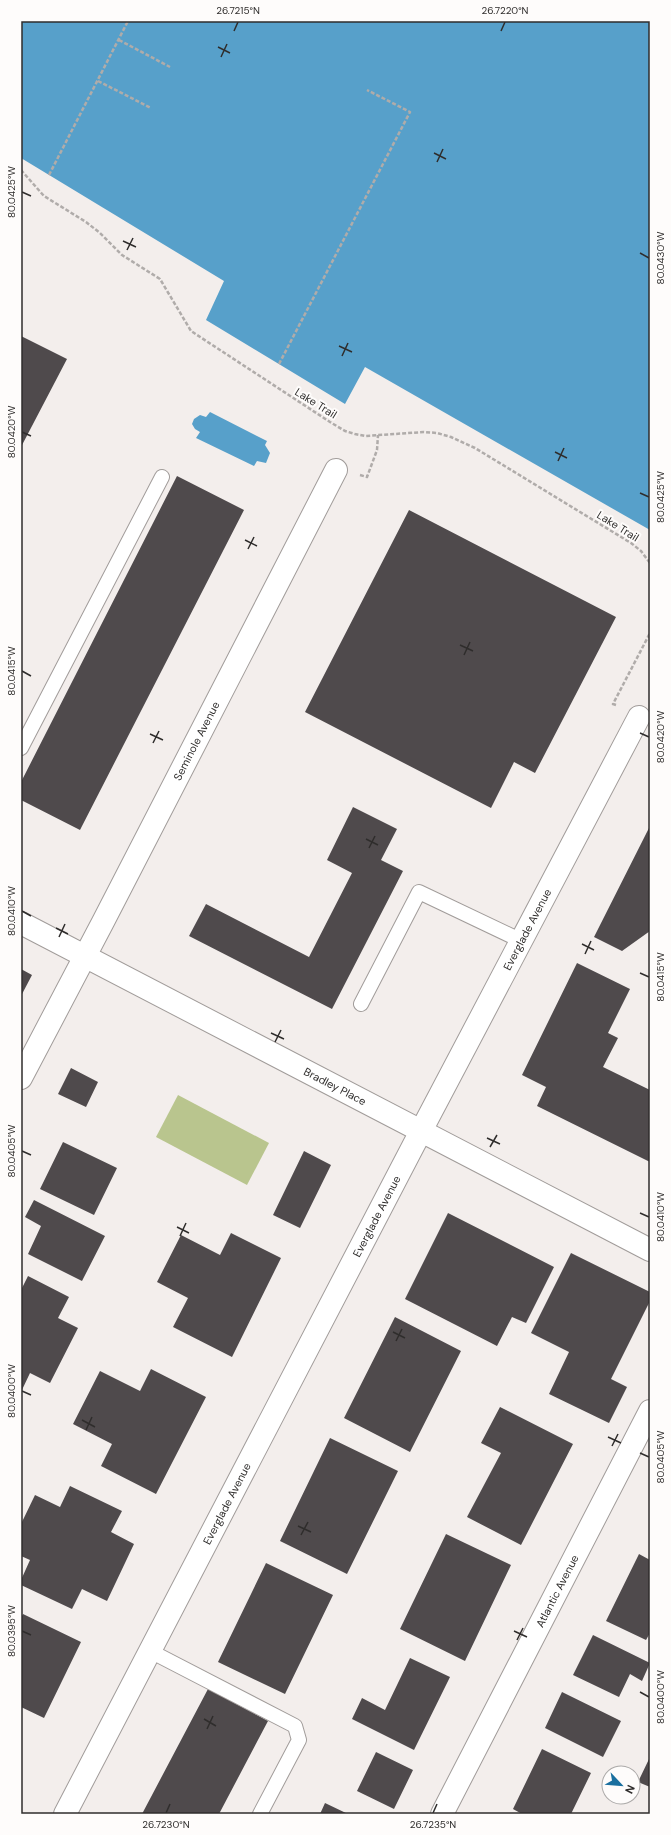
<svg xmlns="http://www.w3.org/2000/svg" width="671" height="1835" viewBox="0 0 671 1835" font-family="'DM Sans',sans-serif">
	<rect width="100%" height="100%" fill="#f3eeec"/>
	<path fill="#b9c58e" d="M178,1095L269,1143L247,1185L156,1137Z"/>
	<path fill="#57a0ca" d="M21,21H650V530L365,367L345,404L206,320L224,281L21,158Z
		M210,412L267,441L265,445L270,453L266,463L257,461L254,466L196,438L200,432L195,429L192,424L194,419L200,415L206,417Z"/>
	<path fill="#4f4a4c" d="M21,336L67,359L21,447Z
		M177,476L244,510L80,830L21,800V782Z
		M409,510L616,617L535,773L514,762L491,808L305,712Z
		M353,807L397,829L381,860L403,871L332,1009L189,936L206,904L309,957L352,873L327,860Z
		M650,826V931L622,951L594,937Z
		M577,963L630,989L608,1033L618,1038L603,1067L650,1090V1162L537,1106L546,1087L522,1075Z
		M21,969L32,975L21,996Z
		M71,1068L98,1082L86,1107L58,1094Z
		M63,1142L117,1168L94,1215L40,1189Z
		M304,1151L331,1165L300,1228L273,1215Z
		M34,1200L105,1236L82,1281L28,1254L41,1226L25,1217Z
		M448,1213L554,1267L526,1323L512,1317L497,1346L405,1299Z
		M231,1233L281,1258L232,1357L173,1327L188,1298L157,1282L181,1235L220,1255Z
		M571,1253L650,1292V1301L611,1379L627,1387L609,1423L549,1394L569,1352L531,1333Z
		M28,1276L69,1297L58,1318L78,1328L50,1383L30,1373L21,1392V1290Z
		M395,1317L461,1351L410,1452L344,1418Z
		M151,1369L206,1397L156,1494L101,1466L112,1444L73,1424L100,1371L140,1391Z
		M500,1407L573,1444L521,1545L467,1517L501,1453L481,1443Z
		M330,1438L398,1471L347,1574L280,1541Z
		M70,1486L122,1511L111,1532L134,1544L107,1601L82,1589L72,1609L21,1585V1580L30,1560L21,1556V1524L35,1495L60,1507Z
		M446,1534L511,1565L465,1661L400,1629Z
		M639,1554L650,1560V1633L646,1640L606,1621Z
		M266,1563L333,1595L285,1694L218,1662Z
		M23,1614L81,1642L44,1718L21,1707V1618Z
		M593,1635L650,1663L642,1681L630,1674L619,1697L573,1675Z
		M410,1658L450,1677L414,1750L352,1719L362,1698L385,1710Z
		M208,1689L268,1721L219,1814H142Z
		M562,1692L621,1721L603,1757L545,1728Z
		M542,1749L591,1773L571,1814H522L513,1809Z
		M376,1752L413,1770L394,1809L357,1791Z
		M650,1757V1787L638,1782Z
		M325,1803L348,1814H320Z"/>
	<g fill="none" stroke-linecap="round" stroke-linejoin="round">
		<defs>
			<path id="lane" d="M21,748L162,477
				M361,1004L419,892L522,941
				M150,1651L295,1726L299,1740L260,1814"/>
			<g id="street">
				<path id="s1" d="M21,1078L104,920L336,470"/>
				<path id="s2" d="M65,1814L421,1131L639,717"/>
				<path id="s3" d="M442,1814L650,1411"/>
			</g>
			<g id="secondary">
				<path id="s4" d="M21,923L650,1250"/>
			</g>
		</defs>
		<use href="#lane" stroke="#a19c9a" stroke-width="16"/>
		<use href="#street" stroke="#a19c9a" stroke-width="24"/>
		<use href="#secondary" stroke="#a19c9a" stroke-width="24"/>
		<path stroke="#b0acaa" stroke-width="2.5" stroke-dasharray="4 2" stroke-linecap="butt" d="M119,40L170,67
			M98,81L151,108
			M21,170L44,196L86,222L100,233L122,255L160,279L191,331L330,422L345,431L355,434L365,436L424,432L437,433L451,437L475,448L631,543L641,551L650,563
			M49,175L128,21
			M279,364L410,112L367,90
			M360,475L367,477L377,450L378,435
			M616,705L613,704L650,633"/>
		<use href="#lane" stroke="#fff" stroke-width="14"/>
		<use href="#street" stroke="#fff" stroke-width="22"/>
		<use href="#secondary" stroke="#fff" stroke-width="22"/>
	</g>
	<path fill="none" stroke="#2f2d2c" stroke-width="1.5" d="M234,31L238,22M501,31L505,22M218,47L230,53M221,57L227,44M434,153L446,159M437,162L443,149M22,192L31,196M123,241L136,247M127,250L133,238M640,253L649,258M339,346L352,352M342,356L348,343M22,432L31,436M555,452L567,458M558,461L564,448M640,493L649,497M245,540L257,546M248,549L254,537M460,645L473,651M464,655L470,642M22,671L31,676M640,733L649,737M150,734L163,740M153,743L159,731M366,839L378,845M369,848L375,836M22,911L31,916M56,928L68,934M59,937L65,924M582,944L594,950M585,954L591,941M640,973L649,977M271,1033L284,1039M275,1042L281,1030M487,1138L500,1144M490,1147L497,1135M22,1151L31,1155M640,1213L649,1217M177,1227L189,1233M180,1236L186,1223M393,1332L405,1338M396,1341L402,1329M22,1391L31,1395M82,1420L95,1427M86,1430L92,1417M608,1437L621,1443M612,1446L618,1434M640,1453L649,1457M298,1526L311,1532M301,1535L308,1522M22,1631L31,1635M514,1631L527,1637M517,1640L523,1628M640,1692L649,1697M204,1719L216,1726M207,1729L213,1716M166,1813L170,1804M433,1813L437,1804"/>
	<g text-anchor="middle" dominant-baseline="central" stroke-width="4" stroke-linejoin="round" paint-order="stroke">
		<g font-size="11" fill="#2f2d2c" stroke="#fefcfb">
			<text transform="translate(316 403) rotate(32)">Lake Trail</text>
			<text transform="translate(618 526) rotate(32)">Lake Trail</text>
			<text stroke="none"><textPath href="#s1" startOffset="380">Seminole Avenue</textPath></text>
			<text stroke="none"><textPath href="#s2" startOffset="998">Everglade Avenue</textPath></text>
			<text stroke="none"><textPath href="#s4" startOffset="354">Bradley Place</textPath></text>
			<text stroke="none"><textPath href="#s2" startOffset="674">Everglade Avenue</textPath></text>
			<text stroke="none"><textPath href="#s2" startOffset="350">Everglade Avenue</textPath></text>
			<text stroke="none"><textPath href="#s3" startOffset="251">Atlantic Avenue</textPath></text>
		</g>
	</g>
	<rect width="671" height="1835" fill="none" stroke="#fefcfb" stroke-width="44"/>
	<g transform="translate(621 1785) rotate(116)"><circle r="19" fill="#fefcfb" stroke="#aba9a8"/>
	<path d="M0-3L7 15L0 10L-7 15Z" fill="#1a6f9f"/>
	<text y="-6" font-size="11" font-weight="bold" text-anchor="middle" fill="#2f2d2c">N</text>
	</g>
	<rect x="22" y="22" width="627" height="1791" fill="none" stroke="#2f2d2c" stroke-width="1.5"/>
	<g font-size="10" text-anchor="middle" fill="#2f2d2c">
		<text x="238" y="14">26.7215°N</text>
		<text x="505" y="14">26.7220°N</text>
		<text transform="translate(11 192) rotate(-90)" y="4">80.0425°W</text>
		<text transform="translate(660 258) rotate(-90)" y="4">80.0430°W</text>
		<text transform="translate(11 432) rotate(-90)" y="4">80.0420°W</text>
		<text transform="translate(660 497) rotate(-90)" y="4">80.0425°W</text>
		<text transform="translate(11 671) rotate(-90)" y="4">80.0415°W</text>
		<text transform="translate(660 737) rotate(-90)" y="4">80.0420°W</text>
		<text transform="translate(11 911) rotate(-90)" y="4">80.0410°W</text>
		<text transform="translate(660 977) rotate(-90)" y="4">80.0415°W</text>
		<text transform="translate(11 1151) rotate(-90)" y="4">80.0405°W</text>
		<text transform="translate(660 1217) rotate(-90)" y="4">80.0410°W</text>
		<text transform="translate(11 1391) rotate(-90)" y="4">80.0400°W</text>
		<text transform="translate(660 1457) rotate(-90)" y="4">80.0405°W</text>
		<text transform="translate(11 1631) rotate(-90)" y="4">80.0395°W</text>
		<text transform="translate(660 1697) rotate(-90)" y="4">80.0400°W</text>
		<text x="166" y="1828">26.7230°N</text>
		<text x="433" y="1828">26.7235°N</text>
	</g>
</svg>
